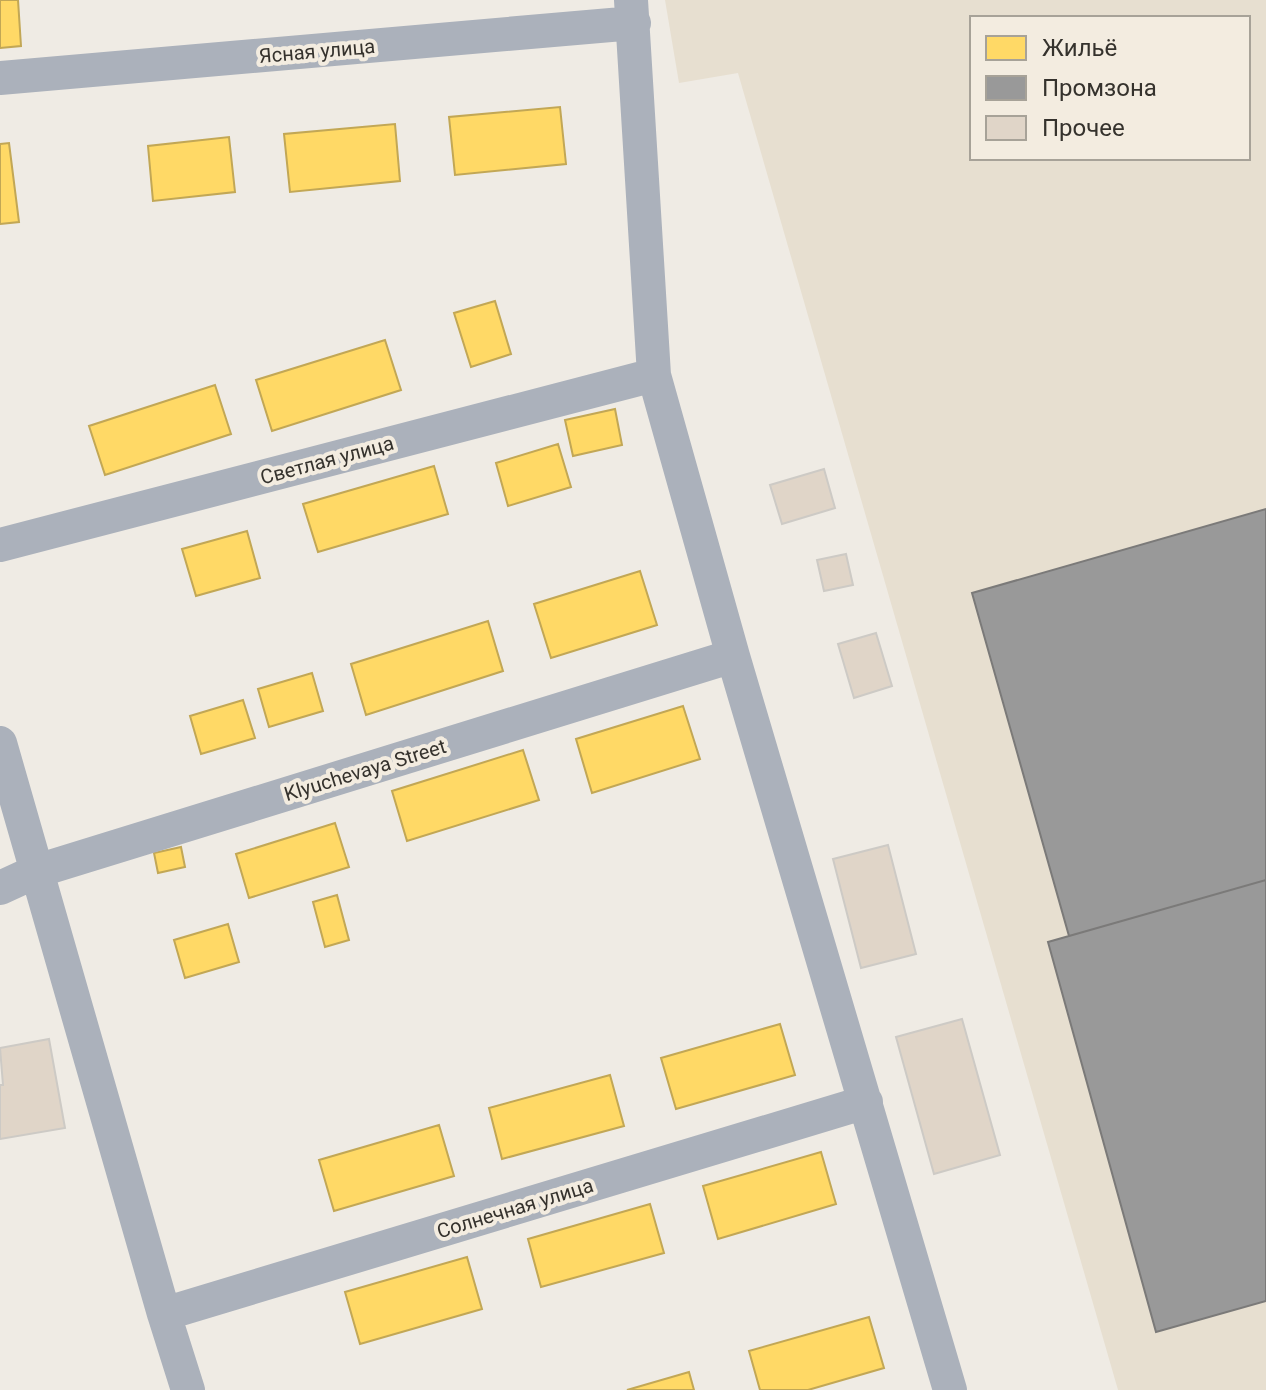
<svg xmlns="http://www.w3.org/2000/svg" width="1266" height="1390" viewBox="0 0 1266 1390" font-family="Roboto,sans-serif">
	<rect width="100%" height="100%" fill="#efebe4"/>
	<path fill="#e7dfd0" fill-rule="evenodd" d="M665,0H1266V1390H1118L738,73L679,83ZM972,18H1248V158H972Z"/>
	<path fill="#ffd966" stroke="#c2a755" stroke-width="2" d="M0,0H18L21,46L0,48Z
		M560,107L566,164L455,175L449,117Z
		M395,124L400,181L290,192L284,134Z
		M229,137L235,192L153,201L148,146Z
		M9,143L19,222L0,224V144Z
		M495,301L511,354L471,367L454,313Z
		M385,340L401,390L272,431L256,380Z
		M215,385L231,434L105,475L89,426Z
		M615,409L622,445L573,456L565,420Z
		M558,444L571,487L508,506L496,463Z
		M434,466L448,514L318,552L303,504Z
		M247,531L260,578L196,596L182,549Z
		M640,571L657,625L551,658L534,604Z
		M488,621L503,671L366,715L351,664Z
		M312,673L323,711L269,727L258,689Z
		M243,700L255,738L201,754L190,716Z
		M683,706L700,759L592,793L576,739Z
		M523,750L539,800L407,841L392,791Z
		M335,823L349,867L249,898L236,854Z
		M181,847L185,867L158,873L154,853Z
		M337,895L349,940L325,947L313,902Z
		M228,924L239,962L185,978L174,940Z
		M780,1024L795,1075L676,1109L661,1058Z
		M610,1075L624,1126L502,1159L489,1108Z
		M439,1125L454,1176L334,1211L319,1160Z
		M821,1152L836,1204L718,1239L703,1186Z
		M650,1204L664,1253L541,1287L528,1239Z
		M467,1257L482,1309L360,1344L345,1292Z
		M869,1317L884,1368L808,1390H760L749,1351Z
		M689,1372L694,1390H627Z"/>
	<path fill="#999" stroke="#7b7a79" stroke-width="2" d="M1266,509V880L1069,936L972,593Z
		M1266,880V1301L1156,1332L1048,942Z"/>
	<path fill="#e0d5c8" stroke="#cdcac5" stroke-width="2" d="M824,469L835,508L782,524L770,485Z
		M846,554L853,585L824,591L817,560Z
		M876,633L892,686L854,698L838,644Z
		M888,845L916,954L861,968L833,859Z
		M962,1019L1000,1155L934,1174L896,1037Z
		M49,1039L65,1128L0,1139V1085H3L0,1048Z"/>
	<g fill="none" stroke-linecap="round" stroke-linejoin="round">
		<path stroke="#abb1bb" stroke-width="34" d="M631,0L654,375L733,656L950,1390
			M0,78L634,23
			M0,545L654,375
			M0,743L164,1314L188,1390
			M0,888L37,871L733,656
			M164,1314L866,1102"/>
	</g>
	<g text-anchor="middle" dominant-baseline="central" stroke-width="8" stroke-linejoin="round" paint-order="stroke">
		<g font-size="20" fill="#35322d" stroke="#f3ece0">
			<text transform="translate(317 51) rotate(-5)">Ясная улица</text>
			<text transform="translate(327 460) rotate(-15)">Светлая улица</text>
			<text transform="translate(365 770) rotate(-17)">Klyuchevaya Street</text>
			<text transform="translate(515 1208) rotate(-17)">Солнечная улица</text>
		</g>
	</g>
	<rect x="970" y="16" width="280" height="144" fill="#f3ece0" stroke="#a7a298" stroke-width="2"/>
	<rect x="986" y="36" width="40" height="24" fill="#ffd966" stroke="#a7a298" stroke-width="2"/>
	<text x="1042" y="56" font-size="24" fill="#35322d">Жильё</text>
	<rect x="986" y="76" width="40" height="24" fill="#999999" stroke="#a7a298" stroke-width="2"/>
	<text x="1042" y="96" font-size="24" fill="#35322d">Промзона</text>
	<rect x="986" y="116" width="40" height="24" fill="#e0d5c8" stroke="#a7a298" stroke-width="2"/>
	<text x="1042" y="136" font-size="24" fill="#35322d">Прочее</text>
</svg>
